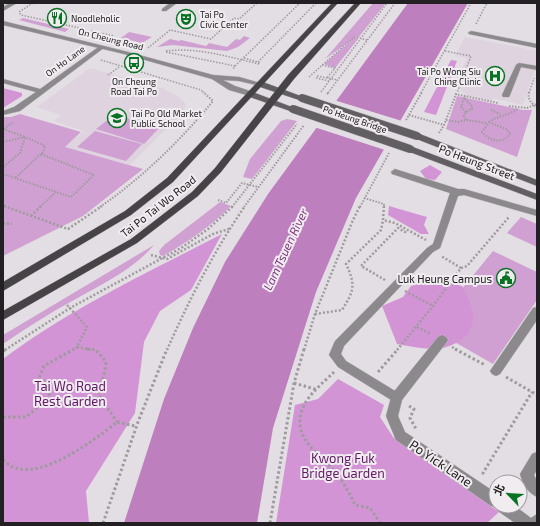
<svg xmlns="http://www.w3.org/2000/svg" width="540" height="526" viewBox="0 0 540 526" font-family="'Exo 2','Noto Sans TC',sans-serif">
	<rect width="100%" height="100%" fill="#e3dee3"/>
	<path fill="#ded3de" d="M465,37L537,51V62L523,105L493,98L492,101L467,96L460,89L462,86L454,84L467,58L455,56Z
		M90,68L162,88L178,96L186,104L182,113L130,165L65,147L84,131L54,121L61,115L37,107Z"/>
	<path fill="#d1a0d2" d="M373,3H386L358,38L354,37L358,39L335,68L324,64L353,39L325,59Z
		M23,18L69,29L65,32L19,20Z
		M129,32L152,37L142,43L121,38Z
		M244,36L250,38L238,47L227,51L173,45L157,47L170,39L179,41L181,40L206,46L209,43L227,47L236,39L240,40Z
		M457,96L523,110H532L517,157L446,129Z
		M20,114L81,132L65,147L143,169L83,216L3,256V117H11Z
		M114,115L160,127L144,144L96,129Z
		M287,119L297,121L252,179L243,177L250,159L281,121Z
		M95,131L142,144L126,161L77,147Z
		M220,202L231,206C211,226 188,242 163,256L160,255L159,251L164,245Z
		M521,217L537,224V247L507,233Z
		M154,245C133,270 102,284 74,300C50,313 26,328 3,344V335Z
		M493,251L537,272V300L493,364L430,328Z"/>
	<path fill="#d394d5" d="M451,60L457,61L436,115L424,112Z
		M3,88L22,93V96L3,108Z
		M430,165L442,172L435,180L426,179L420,171Z
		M389,206L427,217L424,225L429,234H421L388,215Z
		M222,234L191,290L160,311L144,342L135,413L86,491L89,523H3V359C71,308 147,273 222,234Z
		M427,281H442L462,286C477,311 481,336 446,347C433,352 410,346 397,344L382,306L403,297L411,286Z
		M338,379L384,405L380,417L393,437L499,512L487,523H276L295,405L318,399Z"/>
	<path fill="#bd7fbe" d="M408,3H468L356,198L316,292L273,428L257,523H124L164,399L193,328L225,262L268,194Z"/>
	<path fill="#e3dee3" d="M334,100L402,121L385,150L314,127Z"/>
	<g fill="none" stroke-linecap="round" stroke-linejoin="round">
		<defs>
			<path id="service" d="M170,3H177L166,11H162V9Z
				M519,63L537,66V70L521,67L510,95L509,97H503L502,95L516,65Z
				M395,169L458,189H464L537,210V216L464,195L458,196L440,248L433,252L344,346L341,354L346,361L400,394L402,398L400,402L396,403L338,367L329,355L335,341L427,248L433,244L450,193L392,174L391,172Z
				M537,307V320L500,374L496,376L492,374L490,371L492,368L533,308Z
				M537,452V470L534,475L537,481V497C527,492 523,484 520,474L532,454Z"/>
			<path id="pedestrian" d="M471,31L537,44V48L469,34L468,33Z"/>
			<path id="minor" d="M100,46L105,47L20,111L3,115V111L14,107L36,92L3,83V79L40,89Z
				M442,335L446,337L448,340L446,343L402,400L398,416L405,432L496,493V506H515L531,518L537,514V523H515L498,511L497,507L491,506L396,440L386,416L392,394L438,337Z"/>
			<path id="tertiary" d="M10,3H17L3,11V7Z
				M3,21L128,52L213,75L239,77L264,84L260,86L239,81L223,80L235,86L253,92L254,94L250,96L229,90L212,79L124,54L3,25Z"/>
			<path id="secondary" d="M257,82H263L306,98L305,100H299L257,86Z
				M247,92H253L297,109L293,111H290L247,96Z
				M414,134H420L537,180V186L414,138Z
				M407,147H413L537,194V200L407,151L406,149Z"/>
			<path id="primary" d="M332,3H338L173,182L131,215L3,291V282L125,211L167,178Z
				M355,3H361L294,79L221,172L198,196L137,243L3,320V311L131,239L192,192L215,168L288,75Z"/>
		</defs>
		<use href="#service" stroke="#c0bcc0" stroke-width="1"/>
		<use href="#pedestrian" stroke="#c0bcc0" stroke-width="1"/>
		<use href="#minor" stroke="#c0bcc0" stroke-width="1"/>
		<use href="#tertiary" stroke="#c0bcc0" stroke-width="1"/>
		<use href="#secondary" stroke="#c0bcc0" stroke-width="1"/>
		<use href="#primary" stroke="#c0bcc0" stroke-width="1"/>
		<path stroke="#9e9a9e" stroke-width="1.5" stroke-dasharray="1.5 1.5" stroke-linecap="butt" d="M33,3L19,12L21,15L84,29
			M476,24L487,3
			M91,31L114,36
			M148,48L170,30L211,39L234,18L239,19L257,3
			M166,51C197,47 229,57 259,64
			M445,51L471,56L457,93
			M166,52L235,66L233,69
			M244,58L261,63
			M101,60L201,90L204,93
			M258,62L316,3
			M322,65L335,68L327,78
			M235,66L300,3
			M108,75L119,67
			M317,76L338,80
			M309,77L354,37L367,40
			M316,78L329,81
			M321,92L387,3
			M328,93L395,3
			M421,93L471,3
			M529,93L534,78"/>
		<path stroke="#9e9a9e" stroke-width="2" stroke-dasharray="1.5 1.5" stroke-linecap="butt" d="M529,92C527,100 532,103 537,108
			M327,94L329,92
			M455,94L498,103
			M465,96L464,98L471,105L472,109L466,112L464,116L466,120
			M464,98L461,107L466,112
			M509,106L527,108L537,104
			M491,110L500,114
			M409,115L444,125
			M406,120L422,92
			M446,120L459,122L466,120L487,123
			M489,122L506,129L510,133C504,145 489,141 482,132Z
			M489,122C498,115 510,116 518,108
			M3,129L25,137L20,153L3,167
			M4,129L13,122
			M439,133L444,125L457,92
			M3,142L25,137L45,146L44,151L15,178
			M3,174L71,197L94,175L41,154
			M364,198L384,204V207
			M218,200L226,203L242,183L258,187
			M3,206L6,207
			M40,207L56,192
			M100,207C143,177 180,141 213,101L203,92
			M232,207L297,124
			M244,207L304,125
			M360,207L389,153"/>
		<path stroke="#9e9a9e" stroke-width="2.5" stroke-dasharray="2 2" stroke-linecap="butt" d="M4,206L68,229L102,206
			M384,206L383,220L395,223L426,240
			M31,216L41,206
			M3,223L12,224
			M151,255L167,259L213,234L229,229
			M461,268L467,266L509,217
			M385,280L361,266L398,228L405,232L407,230
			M405,291L433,306
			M67,305L87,327L77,347L73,350
			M315,314L342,310C354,291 356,285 346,264L381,230L383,220
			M417,327L431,334
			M77,347L93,350
			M452,347L457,350
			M5,350L70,308L181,248L208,229L233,206
			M167,350C189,300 214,251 245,206
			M304,350L315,314L353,220L360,206
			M397,350L433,306L461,268L441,256"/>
		<path stroke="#9e9a9e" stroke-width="3" stroke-dasharray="2.5 2.5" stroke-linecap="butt" d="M87,349L96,350L106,362L105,371L98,394L117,422
			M455,349L485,365
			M3,351L7,349
			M334,372C324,382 307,395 302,410C292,439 320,454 336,473C344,483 350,494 355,505L370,508L380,523
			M378,372L398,349
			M506,377L537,395
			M294,383L318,390
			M409,406L414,409L410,418L416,429
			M3,417H26L48,399L52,383L38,380L44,366L74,349
			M3,460C7,463 11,467 16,468C44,478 96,439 117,422L135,426
			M484,474L483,473L532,392
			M103,523L138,422L167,349
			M270,523L294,383L304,349"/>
		<use href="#service" fill="#8b898b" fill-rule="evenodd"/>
		<use href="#pedestrian" fill="#8b898b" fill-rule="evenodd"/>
		<use href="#minor" fill="#8b898b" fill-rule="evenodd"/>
		<use href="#tertiary" fill="#8b898b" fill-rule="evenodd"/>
		<use href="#secondary" fill="#625f62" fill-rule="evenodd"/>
		<use href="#primary" fill="#464346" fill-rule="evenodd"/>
		<defs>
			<path id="secondary-bridge" d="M302,98L417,136
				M293,109L410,149"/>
		</defs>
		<use href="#secondary-bridge" stroke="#c0bcc0" stroke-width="9" stroke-linecap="butt"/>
		<use href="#secondary-bridge" stroke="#625f62" stroke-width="8"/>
	</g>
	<defs>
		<symbol id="restaurant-ring" viewBox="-11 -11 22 22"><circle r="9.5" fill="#f0ecf0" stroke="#097324" stroke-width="1.5"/><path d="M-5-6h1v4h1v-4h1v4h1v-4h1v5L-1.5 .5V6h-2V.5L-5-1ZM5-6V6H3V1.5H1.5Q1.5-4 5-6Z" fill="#097324"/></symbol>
		<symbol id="theatre-ring" viewBox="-11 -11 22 22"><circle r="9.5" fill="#f0ecf0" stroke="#097324" stroke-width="1.5"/><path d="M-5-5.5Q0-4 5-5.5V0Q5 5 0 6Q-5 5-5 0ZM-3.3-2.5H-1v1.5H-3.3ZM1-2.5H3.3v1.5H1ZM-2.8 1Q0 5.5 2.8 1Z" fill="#097324"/></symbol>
		<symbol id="bus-ring" viewBox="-11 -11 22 22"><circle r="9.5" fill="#f0ecf0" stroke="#097324" stroke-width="1.5"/><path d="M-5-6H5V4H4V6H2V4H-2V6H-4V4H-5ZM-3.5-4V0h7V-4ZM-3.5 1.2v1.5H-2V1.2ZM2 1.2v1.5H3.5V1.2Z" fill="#097324"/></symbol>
		<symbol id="hospital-ring" viewBox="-11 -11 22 22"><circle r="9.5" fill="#f0ecf0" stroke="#097324" stroke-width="1.5"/><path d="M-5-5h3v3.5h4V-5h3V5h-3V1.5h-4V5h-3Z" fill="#097324"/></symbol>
		<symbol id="school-ring" viewBox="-11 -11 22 22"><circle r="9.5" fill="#f0ecf0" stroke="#097324" stroke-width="1.5"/><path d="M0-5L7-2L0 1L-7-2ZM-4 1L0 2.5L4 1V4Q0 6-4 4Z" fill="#097324"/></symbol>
		<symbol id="civic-ring" viewBox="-11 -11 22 22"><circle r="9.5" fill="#f0ecf0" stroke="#097324" stroke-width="1.5"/><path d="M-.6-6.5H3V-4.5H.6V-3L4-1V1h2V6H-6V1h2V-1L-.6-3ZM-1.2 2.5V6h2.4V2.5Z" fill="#097324"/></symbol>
	</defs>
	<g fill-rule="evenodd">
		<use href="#restaurant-ring" x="46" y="7" width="22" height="22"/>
		<use href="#theatre-ring" x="175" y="8" width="22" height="22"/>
		<use href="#bus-ring" x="123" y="52" width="22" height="22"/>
		<use href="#hospital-ring" x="484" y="65" width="22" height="22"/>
		<use href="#school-ring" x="106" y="107" width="22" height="22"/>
		<use href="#civic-ring" x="495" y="267" width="22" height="22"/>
	</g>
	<g text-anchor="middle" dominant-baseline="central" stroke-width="4" stroke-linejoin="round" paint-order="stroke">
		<g font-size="9" fill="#222022" stroke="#f0ecf0" text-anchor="start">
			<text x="200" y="14">Tai Po<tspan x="200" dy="10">Civic Center</tspan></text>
			<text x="71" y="18">Noodleholic</text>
			<text x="481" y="71" text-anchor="end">Tai Po Wong Siu<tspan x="481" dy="10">Ching Clinic</tspan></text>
			<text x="134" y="81" text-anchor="middle">On Cheung<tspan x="134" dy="10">Road Tai Po</tspan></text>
			<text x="131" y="113">Tai Po Old Market<tspan x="131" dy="10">Public School</tspan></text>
		</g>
		<g font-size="9" fill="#222022" stroke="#f0ecf0">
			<text transform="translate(111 39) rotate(14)">On Cheung Road</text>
			<text transform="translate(65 61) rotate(-36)">On Ho Lane</text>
			<text transform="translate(355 119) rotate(19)">Po Heung Bridge</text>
		</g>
		<g font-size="11" fill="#222022" stroke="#f0ecf0">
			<text transform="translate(477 162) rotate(21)">Po Heung Street</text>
			<text transform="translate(158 206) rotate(-38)">Tai Po Tai Wo Road</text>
		</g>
		<g font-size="11" fill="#222022" stroke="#f0ecf0" text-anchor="end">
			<text x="492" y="278">Luk Heung Campus</text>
		</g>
		<g font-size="12" font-style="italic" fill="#7e3481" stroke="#f0ecf0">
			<text transform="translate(285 249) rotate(-65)">Lam Tsuen River</text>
		</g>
		<g font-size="13" fill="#621766" stroke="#f0ecf0">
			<text x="70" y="386">Tai Wo Road<tspan x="70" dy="15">Rest Garden</tspan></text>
			<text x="343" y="458">Kwong Fuk<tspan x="343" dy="15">Bridge Garden</tspan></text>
		</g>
		<g font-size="13" fill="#222022" stroke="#f0ecf0">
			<text transform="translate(441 463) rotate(34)">Po Yick Lane</text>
		</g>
	</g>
	<rect width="540" height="526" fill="none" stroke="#222022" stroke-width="8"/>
	<g transform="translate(508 494) rotate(295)"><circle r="19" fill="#f0ecf0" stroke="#9e9a9e"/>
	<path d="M0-3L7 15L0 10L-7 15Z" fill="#097324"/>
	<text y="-6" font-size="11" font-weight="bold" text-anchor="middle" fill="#222022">北</text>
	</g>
</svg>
